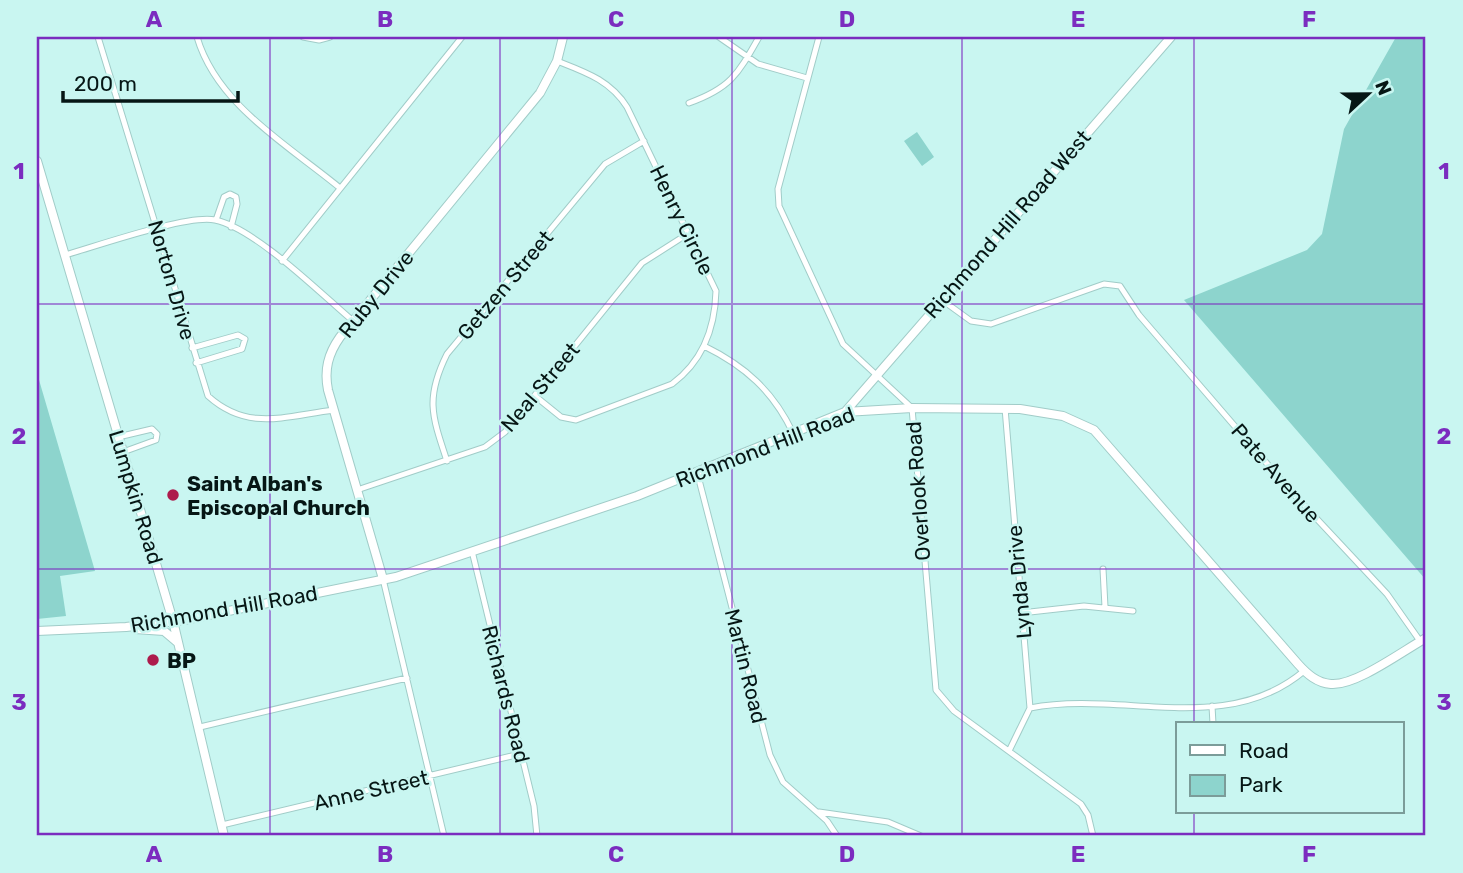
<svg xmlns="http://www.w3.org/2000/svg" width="1463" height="873" viewBox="0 0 1463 873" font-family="Rubik,sans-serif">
	<rect width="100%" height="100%" fill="#c9f6f1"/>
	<path fill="#8dd4cd" d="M1396,37H1420L1426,42V580L1184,300L1307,250L1322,234L1344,129Z
		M917,132L934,157L922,166L904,141Z
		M37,373L95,571L60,576L66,616L37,619Z"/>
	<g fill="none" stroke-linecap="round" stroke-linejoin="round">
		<defs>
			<path id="street" d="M98,37L208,396C248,432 285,416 334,410
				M197,37C217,105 288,145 340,188
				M303,37L319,40L330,37
				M719,37L758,64L807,78
				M819,37L778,189L779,206L843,344L912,408L936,690L954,711L1081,804L1088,815L1093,836
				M689,103C731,88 738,74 759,37
				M216,220L224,197L230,194L236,197L237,204L231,227
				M65,255C97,246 188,214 215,220C255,228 321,294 353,321
				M282,261L462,37
				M942,300L971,321L991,324L1104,284L1120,286L1139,315L1288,488L1387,594L1420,641
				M704,346C745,366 773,391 793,433
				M192,348L238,335L245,339L242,349L196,363
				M535,396L561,417L576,420L672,384C703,361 715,327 716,291L627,107C610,80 585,72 557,61
				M1005,408L1030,708L1009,751
				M118,437L152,429L157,434L156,440L123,452
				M447,461C432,416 425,398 447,354L605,164L644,141
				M697,472L770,755L783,782L827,821L837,836
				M357,490L485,447L505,432L642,263L689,233
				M472,551L534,806L537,836
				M1103,569L1105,607
				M383,579L444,836
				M1021,613L1084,606L1133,611
				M1212,706L1213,724
				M1030,708C1121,690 1226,737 1304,671
				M200,727L407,678
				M819,812L888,822L921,836
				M222,825L520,754"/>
			<path id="secondary" d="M37,161L173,621L224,836
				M845,412L1171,37
				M383,579L328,390C324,370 328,354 340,337L540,93L557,61L563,37
				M135,629L164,631L177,642
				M37,631L126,627L184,620L396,577L637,496L845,412L912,408L1020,409L1063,416L1094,430L1298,664C1307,674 1317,683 1331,684C1356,686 1404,650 1426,638"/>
		</defs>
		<use href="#street" stroke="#a1ccc8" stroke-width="7"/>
		<use href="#secondary" stroke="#a1ccc8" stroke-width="10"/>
		<use href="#street" stroke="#fff" stroke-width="5"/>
		<use href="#secondary" stroke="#fff" stroke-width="8"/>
	</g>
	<path fill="none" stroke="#7b2cbf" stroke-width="2" stroke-opacity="0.55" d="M270,37V836M500,37V836M732,37V836M962,37V836M1194,37V724M37,304H1426M37,569H1426M1194,812V836"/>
	<g fill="#ad1b4c" stroke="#c9f6f1" stroke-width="2.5">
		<circle cx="173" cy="495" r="7"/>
		<circle cx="153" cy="660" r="7"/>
	</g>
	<g text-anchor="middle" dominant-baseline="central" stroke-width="5" stroke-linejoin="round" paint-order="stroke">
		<g font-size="21" fill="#061615" stroke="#c9f6f1">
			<text transform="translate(682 220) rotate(64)">Henry Circle</text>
			<text transform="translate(1007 224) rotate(-49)">Richmond Hill Road West</text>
			<text transform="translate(172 280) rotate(74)">Norton Drive</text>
			<text transform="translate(505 285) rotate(-50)">Getzen Street</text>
			<text transform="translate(376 294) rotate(-51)">Ruby Drive</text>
			<text transform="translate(540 387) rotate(-50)">Neal Street</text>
			<text transform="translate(765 447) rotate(-21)">Richmond Hill Road</text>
			<text transform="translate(1276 473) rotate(49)">Pate Avenue</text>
			<text transform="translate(918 491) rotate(-94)">Overlook Road</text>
			<text transform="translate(136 497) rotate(73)">Lumpkin Road</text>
			<text transform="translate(1019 582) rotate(-95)">Lynda Drive</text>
			<text transform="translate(224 609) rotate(-10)">Richmond Hill Road</text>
			<text transform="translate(746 666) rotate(76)">Martin Road</text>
			<text transform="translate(506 694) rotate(76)">Richards Road</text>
			<text transform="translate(371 790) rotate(-13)">Anne Street</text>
		</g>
		<g font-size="21" font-weight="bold" fill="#061615" stroke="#c9f6f1" text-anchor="start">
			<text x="187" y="483">Saint Alban's<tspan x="187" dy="24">Episcopal Church</tspan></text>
			<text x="167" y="660">BP</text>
		</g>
	</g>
	<rect width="1463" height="873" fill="none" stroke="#c9f6f1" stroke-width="77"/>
	<rect x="1176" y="722" width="228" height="91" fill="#c9f6f1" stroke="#7b9c99" stroke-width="2"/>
	<rect x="1190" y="745" width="35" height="10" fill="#ffffff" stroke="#7b9c99" stroke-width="2"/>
	<text x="1239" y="758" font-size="21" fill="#061615">Road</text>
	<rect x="1190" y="775" width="35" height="21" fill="#8dd4cd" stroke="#7b9c99" stroke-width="2"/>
	<text x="1239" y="792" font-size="21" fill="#061615">Park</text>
	<g transform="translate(1368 94) rotate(68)" stroke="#c9f6f1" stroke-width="5" paint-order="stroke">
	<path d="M0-5L12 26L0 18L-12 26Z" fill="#061615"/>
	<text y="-10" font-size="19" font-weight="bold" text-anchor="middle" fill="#061615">N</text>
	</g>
	<path d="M63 91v10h175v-10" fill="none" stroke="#061615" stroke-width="3.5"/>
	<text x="74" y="91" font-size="21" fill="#061615" stroke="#c9f6f1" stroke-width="5" paint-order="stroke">200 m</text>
	<rect x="38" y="38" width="1386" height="796" fill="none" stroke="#7b2cbf" stroke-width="2.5"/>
	<g font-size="23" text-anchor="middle" font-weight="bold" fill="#7b2cbf">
		<text x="154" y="27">A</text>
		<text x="385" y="27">B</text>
		<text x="616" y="27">C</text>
		<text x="847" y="27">D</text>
		<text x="1078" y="27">E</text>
		<text x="1309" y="27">F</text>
		<text x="19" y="179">1</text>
		<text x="1444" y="179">1</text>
		<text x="19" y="444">2</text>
		<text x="1444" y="444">2</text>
		<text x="19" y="710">3</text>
		<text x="1444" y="710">3</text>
		<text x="154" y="862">A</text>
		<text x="385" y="862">B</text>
		<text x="616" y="862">C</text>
		<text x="847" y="862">D</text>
		<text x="1078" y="862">E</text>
		<text x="1309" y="862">F</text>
	</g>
</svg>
